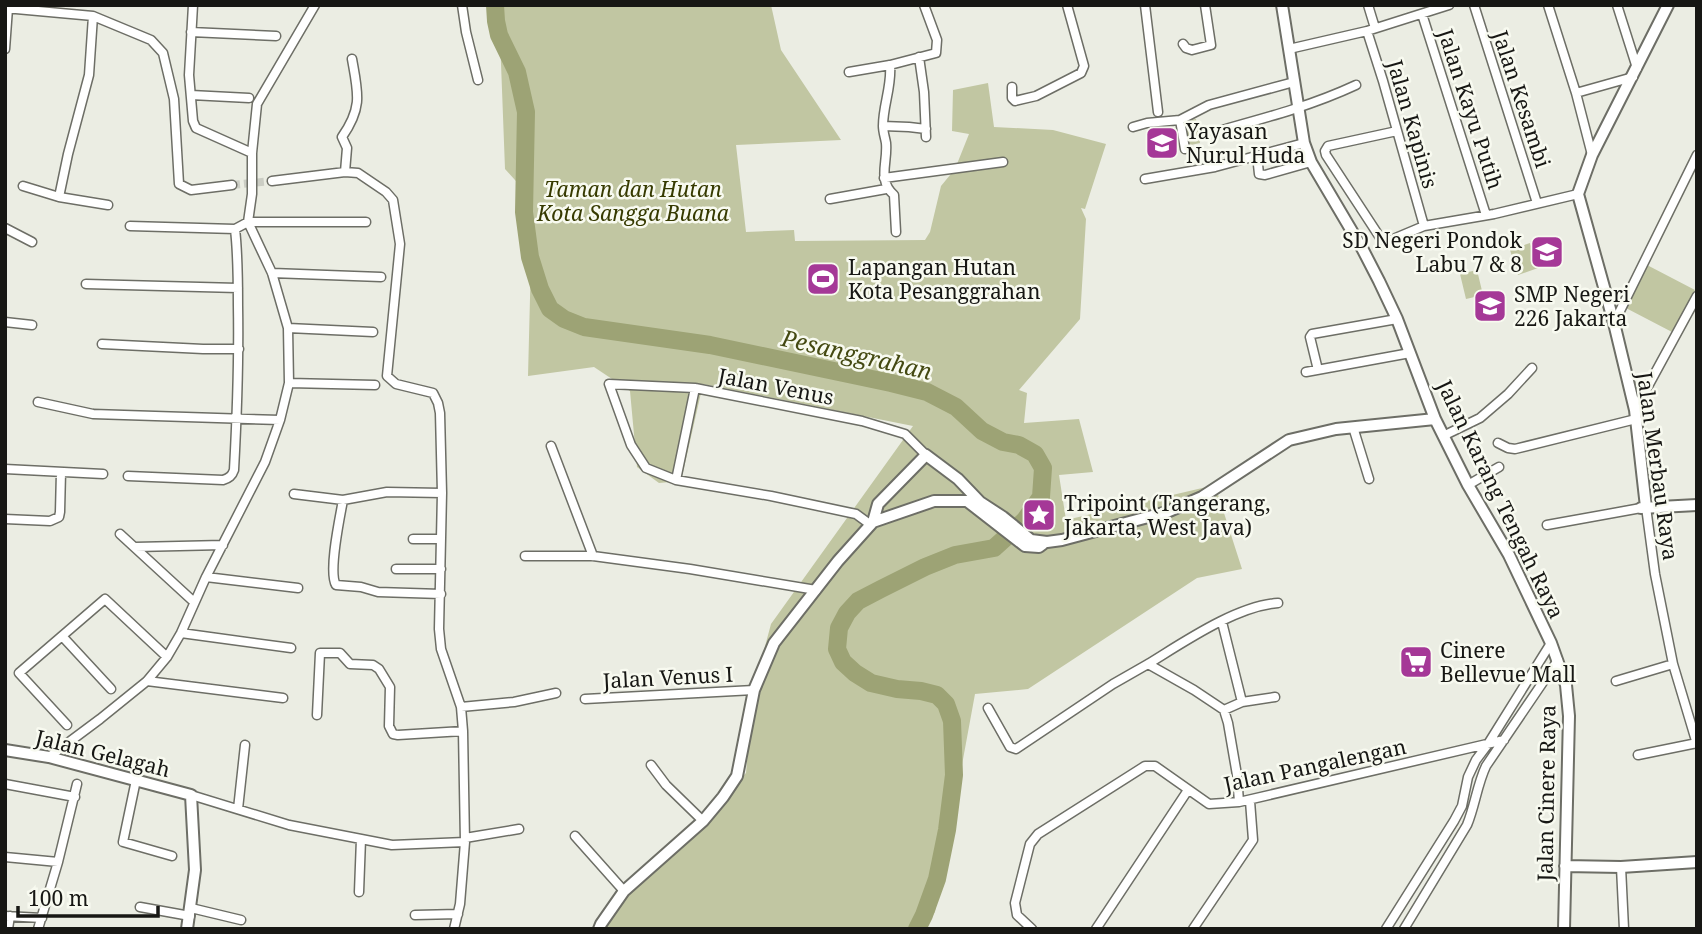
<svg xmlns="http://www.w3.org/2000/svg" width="1702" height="934" viewBox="0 0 1702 934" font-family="'Noto Serif',serif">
	<rect width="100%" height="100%" fill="#ebede3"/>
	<path fill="#c1c6a2" d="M495,5H771L781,50L841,140L736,145L746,232L794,230L795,241L925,240L930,232L941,186L955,169L969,134L952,131L953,90L988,83L994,127L1053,130L1106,144L1085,209L1081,208L1086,219L1080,319L1019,390L1027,393L1024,423L1079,419L1093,472L1059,475L1066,520L1215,485L1242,569L1197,578L1028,689L975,694L935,912L924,929H604L616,903L746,773L753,691L771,624L913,426L703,384L681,481L659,483L637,467L630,391L594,367L528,376L531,259L524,212V190L505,169L500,37L496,21Z
		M1196,119L1200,143L1186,146L1181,121Z
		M1530,243L1538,268L1518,275L1510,250Z
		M1647,265L1695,290L1672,332L1624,307Z
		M1477,270L1483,295L1466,299L1460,274Z"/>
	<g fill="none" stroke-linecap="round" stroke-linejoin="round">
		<path stroke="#9da375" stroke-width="18" d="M495,5L496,21L499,35L517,72L526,112L524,212L530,257L540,289L550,309L564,319L584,327L710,345L891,383L927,392L956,407L982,431L1003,442L1019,445L1035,454L1043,468L1041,497L1025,520L994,548L955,555L925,567L881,589L858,601L847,613L839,628L837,649L843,662L855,673L871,683L897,689L921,691L937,695L946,704L952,721L954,775L947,830L937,879L924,915L917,929"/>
		<path stroke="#cbcdc4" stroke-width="8" stroke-dasharray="8 4" stroke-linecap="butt" d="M232,185L272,181"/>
		<defs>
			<path id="street" d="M193,5L189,75L193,121L196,128L252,153
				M462,5L466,32L478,80
				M1145,5L1158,112
				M1368,5L1375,28
				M1474,5L1537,203
				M1548,5L1576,93L1592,155
				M1617,5L1637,68
				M5,8L93,16L151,40L163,53L174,99L179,184L191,190L232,185
				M1422,14L1486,215
				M1367,31L1383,81L1424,226
				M191,32L276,36
				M1183,44L1186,48L1192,50L1211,45L1205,5
				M5,49L8,8
				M1289,49L1367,31L1449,5
				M919,57L924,92L926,137
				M890,65C892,86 883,105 883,126C883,132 885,137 886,143C888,163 877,180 894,195L896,232
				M849,72L890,65L936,53L937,40L924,5
				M1012,87V98L1015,101L1036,96L1081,73L1084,66L1067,5
				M1576,93L1633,77
				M191,95L249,98
				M1180,120L1185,149
				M883,126L909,127L926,129
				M1133,127L1147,123L1180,120L1209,105L1294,82
				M1218,131C1265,118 1311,106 1356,85
				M1397,131L1328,146L1325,151L1326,155L1381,239L1386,242L1424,226L1494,214L1578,194
				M1257,155L1259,174L1265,175L1311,162
				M345,172L347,148L342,137C363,107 358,93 352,59
				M884,178L1003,162
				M1145,179L1215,167L1304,143
				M272,181L345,172L358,173L386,192L393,200L400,244L387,376L396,384L433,393L438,403L440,413L442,493L439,629L441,649L461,707L463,731L465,842L460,904L454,929
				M23,186L59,197L68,154L89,75L93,16
				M59,197L108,205
				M830,199L886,189
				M130,226L235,229L248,222L252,194V153L257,104L315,5
				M5,228L32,242
				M272,273L381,277
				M86,284L238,288
				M5,322L32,325
				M1614,323L1697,155
				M288,328L373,332
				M102,344L203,349H239
				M1318,370L1310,337L1312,334L1397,319
				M1306,372L1410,353
				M289,383L375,385
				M38,402L93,414L280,420L289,383L288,328L272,273L248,222H366
				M1635,410L1697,296
				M1353,427L1369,479
				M1443,436L1480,418L1508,394L1532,368
				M1498,443L1508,448L1515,449L1636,419
				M551,446L593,556
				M5,469L103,474
				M128,476L223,480C229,478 232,476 234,470C237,415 239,361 238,306C238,280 238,255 235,229
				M676,480L695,388
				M1468,485L1499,467
				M294,494L343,500L387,492L442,493
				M343,500C340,517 328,572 336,585L361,587L378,592L441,594
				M1646,507L1655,574L1673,664L1697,744
				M5,519L50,521L59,517L60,512L61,472
				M871,525L856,514L771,496L676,480L646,468L631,445L609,384L695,388L862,421L905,434L926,455
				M1547,525L1641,508
				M120,534L194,602
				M413,539H441
				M135,547L223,545
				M525,556H593L690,569L816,590
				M396,569H441
				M206,577L298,588
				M1222,622L1242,702
				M181,633L291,648
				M62,636L111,689
				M1148,664C1184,642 1236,606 1278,603
				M147,681L283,698
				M1616,681L1673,664
				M585,699L754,690
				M461,707L514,702L556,693
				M988,708L1010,747L1016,749L1113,684L1148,664L1194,690L1224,710L1228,723L1237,775L1239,802
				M1224,710L1242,702L1275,697
				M317,715L320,653H340L350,664L373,665L379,669L390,687L389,726L393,734L398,735L463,731
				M67,725L19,673L105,599L167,657
				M1638,755L1697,743
				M49,757L100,719L147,681L167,657L181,633L206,577L265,462L280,420
				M651,765L666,785L703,821
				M136,780L123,842L172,856
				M5,784L75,797
				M191,795L289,825L392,845L465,842
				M238,809L245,745
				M575,836L624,891
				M465,838L519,829
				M5,857L58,862
				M1621,867L1624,929
				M359,892L361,839
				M140,907L190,916
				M191,908L241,920
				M415,915L458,914
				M5,916L42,918
				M8,929L10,916
				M38,929L58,862L77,784
				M1032,929L1017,915L1015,903L1030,844L1038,834L1145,766H1155L1209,804L1239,802L1504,740
				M1096,929L1188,790
				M1193,929L1253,840L1250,801
				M1386,929L1454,821L1462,806L1468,777L1476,760L1488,744L1551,643
				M1404,929L1467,825C1475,806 1477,785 1486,766L1558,660"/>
			<path id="secondary" d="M1282,5L1304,143L1311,162L1363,250L1379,281L1397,319L1435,419L1468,485L1509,555L1551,643L1566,685L1569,716L1564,929
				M1646,507L1635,410L1614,323L1578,194L1592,155L1668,5
				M1641,508L1697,505
				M873,522L934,501H967L1025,546L1039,547L1043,544
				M5,750L49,757L191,795L195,870L187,929
				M1565,866L1621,867L1697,862
				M599,929L601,924L624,891L703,821L723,797L737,776L754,690L774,643L838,561L873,522L878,504L926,455L958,479L980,502L1003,517L1031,540L1047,542L1062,540L1167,512L1202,497L1289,440L1336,429L1435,419"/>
		</defs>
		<use href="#street" stroke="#6d6e66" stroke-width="11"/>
		<use href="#secondary" stroke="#6d6e66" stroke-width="14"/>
		<use href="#street" stroke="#fff" stroke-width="8"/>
		<use href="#secondary" stroke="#fff" stroke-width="10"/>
	</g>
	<defs>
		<symbol id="school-square" viewBox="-11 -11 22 22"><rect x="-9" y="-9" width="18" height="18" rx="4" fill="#a53897" stroke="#f8faf0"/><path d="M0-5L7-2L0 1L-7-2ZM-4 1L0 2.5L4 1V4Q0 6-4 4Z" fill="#fff"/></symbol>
		<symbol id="stadium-square" viewBox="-11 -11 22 22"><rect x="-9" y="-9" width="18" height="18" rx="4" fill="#a53897" stroke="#f8faf0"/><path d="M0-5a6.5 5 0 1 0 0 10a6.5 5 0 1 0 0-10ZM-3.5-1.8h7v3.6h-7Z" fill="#fff"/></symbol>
		<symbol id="sight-square" viewBox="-11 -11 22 22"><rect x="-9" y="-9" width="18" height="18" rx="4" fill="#a53897" stroke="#f8faf0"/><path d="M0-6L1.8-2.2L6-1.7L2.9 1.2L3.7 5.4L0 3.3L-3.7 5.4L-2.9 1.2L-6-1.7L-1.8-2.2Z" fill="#fff"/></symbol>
		<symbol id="supermarket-square" viewBox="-11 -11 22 22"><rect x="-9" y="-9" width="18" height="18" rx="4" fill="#a53897" stroke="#f8faf0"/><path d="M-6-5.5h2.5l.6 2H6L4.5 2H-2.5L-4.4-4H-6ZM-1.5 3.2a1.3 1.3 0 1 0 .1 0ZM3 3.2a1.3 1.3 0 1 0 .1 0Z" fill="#fff"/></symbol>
	</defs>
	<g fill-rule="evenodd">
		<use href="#school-square" x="1143" y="124" width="38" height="38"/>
		<use href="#school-square" x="1528" y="233" width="38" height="38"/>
		<use href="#stadium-square" x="804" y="260" width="38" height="38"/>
		<use href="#school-square" x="1471" y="287" width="38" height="38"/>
		<use href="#sight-square" x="1020" y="496" width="38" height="38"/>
		<use href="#supermarket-square" x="1397" y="643" width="38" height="38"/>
	</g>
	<g text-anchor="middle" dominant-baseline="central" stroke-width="5" stroke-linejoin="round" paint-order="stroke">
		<g font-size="21" fill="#171714" stroke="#f8faf0">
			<text transform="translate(1522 99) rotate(72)">Jalan Kesambi</text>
			<text transform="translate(1471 109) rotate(72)">Jalan Kayu Putih</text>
			<text transform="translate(1413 124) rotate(74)">Jalan Kapinis</text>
			<text transform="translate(776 386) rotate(11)">Jalan Venus</text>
			<text transform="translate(1658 466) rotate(82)">Jalan Merbau Raya</text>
			<text transform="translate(1501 499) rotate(64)">Jalan Karang Tengah Raya</text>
			<text transform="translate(668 677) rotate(-3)">Jalan Venus I</text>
			<text transform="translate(103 753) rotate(14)">Jalan Gelagah</text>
			<text transform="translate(1315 765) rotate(-12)">Jalan Pangalengan</text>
			<text transform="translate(1546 793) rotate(-89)">Jalan Cinere Raya</text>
		</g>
		<g font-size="21" fill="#171714" stroke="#f8faf0" text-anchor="start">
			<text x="1186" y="131">Yayasan<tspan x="1186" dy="24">Nurul Huda</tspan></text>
			<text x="1522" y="240" text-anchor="end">SD Negeri Pondok<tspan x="1522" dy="24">Labu 7 &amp; 8</tspan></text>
			<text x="848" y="267">Lapangan Hutan<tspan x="848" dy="24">Kota Pesanggrahan</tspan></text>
			<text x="1514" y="294">SMP Negeri<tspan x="1514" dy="24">226 Jakarta</tspan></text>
			<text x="1064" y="503">Tripoint (Tangerang,<tspan x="1064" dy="24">Jakarta, West Java)</tspan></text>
			<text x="1440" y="650">Cinere<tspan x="1440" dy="24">Bellevue Mall</tspan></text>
		</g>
		<g font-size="21" font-style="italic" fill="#363a00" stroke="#f8faf0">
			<text x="633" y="189">Taman dan Hutan<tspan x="633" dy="24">Kota Sangga Buana</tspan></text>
		</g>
		<g font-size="23" font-style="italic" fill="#444912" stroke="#f8faf0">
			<text transform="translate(857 354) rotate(13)">Pesanggrahan</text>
		</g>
	</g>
	<rect width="1702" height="934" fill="none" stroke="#171714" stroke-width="14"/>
	<path d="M18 906v10h140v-10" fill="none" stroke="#171714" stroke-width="3.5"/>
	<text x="28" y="906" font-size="21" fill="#171714" stroke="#f8faf0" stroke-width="5" paint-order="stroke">100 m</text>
</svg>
